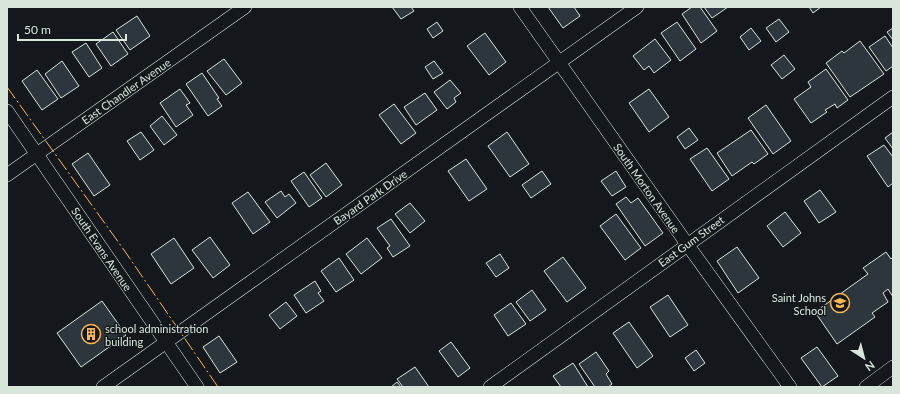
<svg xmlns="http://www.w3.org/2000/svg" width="900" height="394" viewBox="0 0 900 394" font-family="Lato,sans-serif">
	<rect width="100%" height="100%" fill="#14181c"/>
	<path fill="#2c363c" stroke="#d8e6dc" d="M392,7H411L414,11L401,19Z
		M548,7H574L580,16L563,28Z
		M692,7H700L717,31L701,43L682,14Z
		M704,7H728L712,18Z
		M809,7H821L813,13Z
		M137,16L150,36L130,50L116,30Z
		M779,19L789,32L776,42L766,28Z
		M437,22L443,31L433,38L427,29Z
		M677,22L696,49L680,61L661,33Z
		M751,28L761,41L749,50L740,37Z
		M893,28V40L887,32Z
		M113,32L128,54L111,66L96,44Z
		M485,33L506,62L489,75L467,46Z
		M885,36L893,48V66L886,71L869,47Z
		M655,39L671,60L654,73L649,66L644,70L633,56Z
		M860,41L884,74L850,97L826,63L842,51L844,53Z
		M86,43L102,68L89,77L72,52Z
		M784,55L795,69L782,79L771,65Z
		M224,59L242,83L226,95L207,71Z
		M62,61L79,86L61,98L45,74Z
		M434,61L443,73L433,79L425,67Z
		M826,69L848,100L837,108L835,104L825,110L827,112L811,123L794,99L811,87L808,82Z
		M37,70L58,99L42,110L22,81Z
		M202,73L219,98L217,99L222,106L208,116L186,84Z
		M450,80L461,93L454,98L456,102L447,109L434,92Z
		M180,89L190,103L186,105L193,115L176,127L160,103Z
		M649,89L669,117L649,132L629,103Z
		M425,93L437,110L416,125L404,107Z
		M394,104L416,133L401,144L379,115Z
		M766,105L791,141L773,154L748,118Z
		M162,116L177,135L164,145L150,126Z
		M689,128L698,140L685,149L677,137Z
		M751,130L768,154L754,164L752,162L732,176L717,153Z
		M141,132L154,150L140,160L127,141Z
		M507,132L529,164L510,177L488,146Z
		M893,132V149L885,138Z
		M884,145L893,157V183L888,187L867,156Z
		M707,148L729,179L712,191L690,159Z
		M88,153L110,185L94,196L72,164Z
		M466,159L487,189L469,201L448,171Z
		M326,163L342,185L326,197L310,175Z
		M542,171L551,184L531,198L522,185Z
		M616,171L626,187L612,196L601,181Z
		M304,172L322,198L309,207L291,181Z
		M820,190L836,212L819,223L804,201Z
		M281,191L285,197L289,194L296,203L277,218L265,202Z
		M248,192L270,222L253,234L232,203Z
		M626,197L631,203L638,198L663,233L645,246L616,204Z
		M410,203L425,221L410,233L395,214Z
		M785,212L801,233L783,247L767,226Z
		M616,214L641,248L625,260L600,226Z
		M391,219L410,246L393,257L387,248L390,246L377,228Z
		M210,237L230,265L213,278L192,250Z
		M174,238L194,268L171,284L151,254Z
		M367,238L382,258L361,274L346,254Z
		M737,247L759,278L738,293L717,261Z
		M886,252L891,259L893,257V297L888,289L883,293L888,302L872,313L875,317L837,344L815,312L868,274L863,268Z
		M500,254L509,268L496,277L486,263Z
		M563,257L586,288L567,302L544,271Z
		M339,258L354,280L336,292L321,271Z
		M315,281L321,291L318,293L324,301L306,313L294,295Z
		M532,290L546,310L530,321L516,302Z
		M668,295L688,325L670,337L650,307Z
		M102,301L126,335L81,367L57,333Z
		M286,302L297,316L280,329L269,315Z
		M511,303L526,324L508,336L494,315Z
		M629,322L653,356L637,368L613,333Z
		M219,336L237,362L220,373L203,347Z
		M451,342L470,368L458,377L439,351Z
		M817,347L838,376L822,387L801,358Z
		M696,350L705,363L694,371L685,358Z
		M596,352L609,371L606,374L612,384L608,387H595L579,364Z
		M573,363L588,387H561L553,376Z
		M415,367L429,387H403L397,379Z
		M397,382L401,387H391Z"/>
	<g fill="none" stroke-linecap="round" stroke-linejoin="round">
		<defs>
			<path id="minor" d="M520,7L687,244L790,387
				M7,111L197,387
				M7,175L245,7
				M103,387L637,7
				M490,387L893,97
				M866,387L893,367"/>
		</defs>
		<use href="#minor" stroke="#d8e6dc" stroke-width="14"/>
		<use href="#minor" stroke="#14181c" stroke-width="13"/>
		<path stroke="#ffb74d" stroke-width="1" stroke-dasharray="14 3 2 3" stroke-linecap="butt" d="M7,87L124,250L218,387"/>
	</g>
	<defs>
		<symbol id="school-ring" viewBox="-11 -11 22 22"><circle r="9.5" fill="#14181c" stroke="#ffb74d" stroke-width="1.5"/><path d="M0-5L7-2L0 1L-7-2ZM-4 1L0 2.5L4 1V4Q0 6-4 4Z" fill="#ffb74d"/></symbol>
		<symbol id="building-ring" viewBox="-11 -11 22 22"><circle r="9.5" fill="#14181c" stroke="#ffb74d" stroke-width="1.5"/><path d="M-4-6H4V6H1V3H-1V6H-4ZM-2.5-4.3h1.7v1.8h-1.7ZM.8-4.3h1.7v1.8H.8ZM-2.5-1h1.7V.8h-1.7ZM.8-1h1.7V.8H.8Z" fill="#ffb74d"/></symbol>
	</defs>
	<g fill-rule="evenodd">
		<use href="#school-ring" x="829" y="292" width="22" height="22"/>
		<use href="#building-ring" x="80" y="323" width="22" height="22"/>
	</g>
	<g text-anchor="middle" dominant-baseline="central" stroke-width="3" stroke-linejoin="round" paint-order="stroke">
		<g font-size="11" fill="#d8e6dc" stroke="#14181c">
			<text transform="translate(126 91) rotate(-35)">East Chandler Avenue</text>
			<text transform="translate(647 188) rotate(55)">South Morton Avenue</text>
			<text transform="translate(370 197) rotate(-35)">Bayard Park Drive</text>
			<text transform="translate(691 241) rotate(-36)">East Gum Street</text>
			<text transform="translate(102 249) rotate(56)">South Evans Avenue</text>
		</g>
		<g font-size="11" fill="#d8e6dc" stroke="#14181c" text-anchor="end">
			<text x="826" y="297">Saint Johns<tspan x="826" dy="13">School</tspan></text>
			<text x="105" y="328" text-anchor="start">school administration<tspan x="105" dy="13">building</tspan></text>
		</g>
	</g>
	<rect width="900" height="394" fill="none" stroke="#d8e6dc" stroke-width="16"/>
	<g transform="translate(864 358) rotate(144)" stroke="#14181c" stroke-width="3" paint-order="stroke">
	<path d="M0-3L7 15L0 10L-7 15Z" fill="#d8e6dc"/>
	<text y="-6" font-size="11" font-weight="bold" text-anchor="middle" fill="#d8e6dc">N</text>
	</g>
	<path d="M18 34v6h108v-6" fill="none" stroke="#d8e6dc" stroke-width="2"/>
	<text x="24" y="34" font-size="12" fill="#d8e6dc" stroke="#14181c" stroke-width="3" paint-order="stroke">50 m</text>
</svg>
